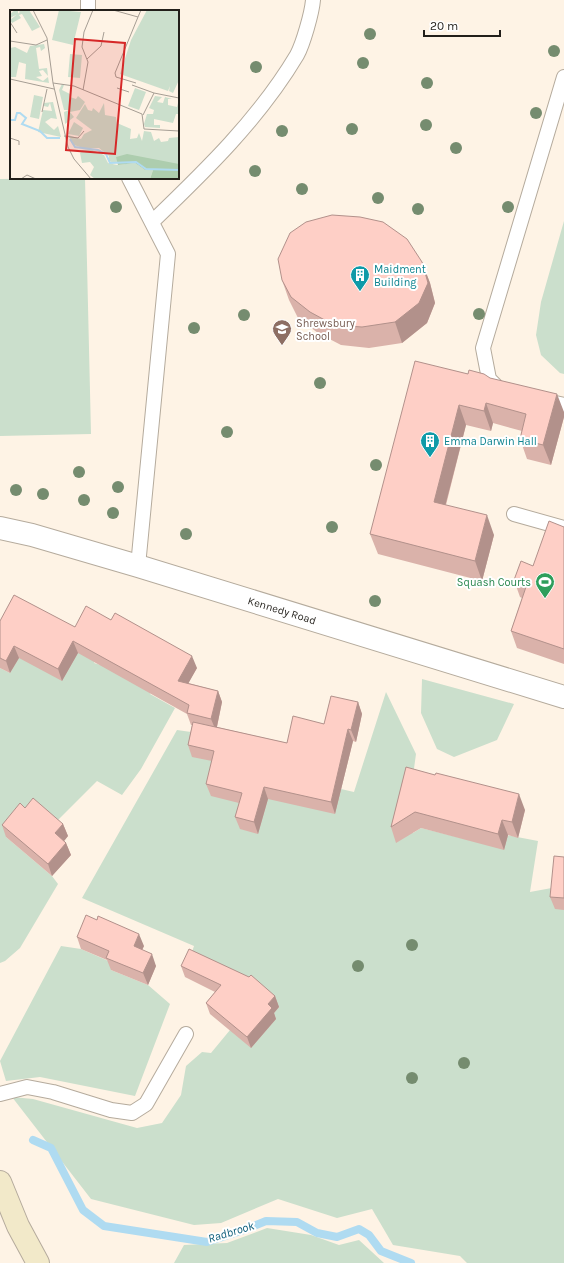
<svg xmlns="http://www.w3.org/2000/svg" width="564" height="1263" viewBox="0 0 564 1263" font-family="Karla,sans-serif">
	<rect width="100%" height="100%" fill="#fef3e5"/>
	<path fill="#cbdfcc" d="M85,178L91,434L0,436V179Z
		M564,221V374L560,373L541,355L536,335L541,302Z
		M80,648L101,650L94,663L157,682L150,694L175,708L141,769L122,795L97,781L54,824L6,837L52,876L58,884L20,948L5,961L0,963V668L10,673L22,652Z
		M422,679L514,704L497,740L454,757L437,749L421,713Z
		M386,692L416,754L412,783L413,833L421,828L477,842L501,834L538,841L530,892L557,887L564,910V1263H467L460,1256L393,1245L372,1209L337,1218L278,1199L221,1223L194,1225L91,1199L12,1097L33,1099L137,1128L162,1123L181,1095L186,1066L202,1052L211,1053L230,1030L272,1015L279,1007L190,958L194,946L82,898L177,730L198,733L219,763L251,797L341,789L354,792Z
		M61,946L81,949L113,963L111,970L148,985L170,1004L135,1096L40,1077L6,1081L0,1061Z
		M267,1228L311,1235L339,1245L359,1240L384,1263H174L184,1245L227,1243Z"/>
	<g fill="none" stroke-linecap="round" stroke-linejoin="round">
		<path stroke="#afdbf1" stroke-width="8" d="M33,1140L51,1148L83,1210L104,1226L207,1242L244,1230L266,1221L297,1222L317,1233L337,1237L359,1229L369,1235L381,1251L411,1263"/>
		<defs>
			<path id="lane" d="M88,11V0
				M129,178L168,254L138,566
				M152,222C205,171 259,119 297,55C303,44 312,13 313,0
				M501,391L489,379L483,348L564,77
				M542,400L564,405
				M514,514L564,528
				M0,1094L27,1087L53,1092L111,1110L132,1113L146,1104L186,1034"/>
			<g id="street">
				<path id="s1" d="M0,528L32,535L138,566L564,697"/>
			</g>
			<path id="secondary" d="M0,1182L18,1226L38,1263"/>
		</defs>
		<use href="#lane" stroke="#b5ab9d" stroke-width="16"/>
		<use href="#street" stroke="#b5ab9d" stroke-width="24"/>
		<use href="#secondary" stroke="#b5ab9d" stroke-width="24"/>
		<use href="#lane" stroke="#fff" stroke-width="14"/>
		<use href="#street" stroke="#fff" stroke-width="22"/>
		<use href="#secondary" stroke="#f2e9c9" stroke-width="22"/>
	</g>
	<g fill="#758c6f">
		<circle cx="370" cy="34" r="6"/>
		<circle cx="554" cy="51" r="6"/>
		<circle cx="363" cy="63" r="6"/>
		<circle cx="256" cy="67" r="6"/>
		<circle cx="427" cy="83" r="6"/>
		<circle cx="536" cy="113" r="6"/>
		<circle cx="426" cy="125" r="6"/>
		<circle cx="352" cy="129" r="6"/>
		<circle cx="282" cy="131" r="6"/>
		<circle cx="456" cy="148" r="6"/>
		<circle cx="255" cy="171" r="6"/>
		<circle cx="302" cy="189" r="6"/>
		<circle cx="378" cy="198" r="6"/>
		<circle cx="116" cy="207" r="6"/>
		<circle cx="508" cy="207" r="6"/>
		<circle cx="418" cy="209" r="6"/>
		<circle cx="479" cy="314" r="6"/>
		<circle cx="244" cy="315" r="6"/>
		<circle cx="194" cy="328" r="6"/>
		<circle cx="320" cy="383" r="6"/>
		<circle cx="227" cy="432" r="6"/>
		<circle cx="376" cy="465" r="6"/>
		<circle cx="79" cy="472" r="6"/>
		<circle cx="118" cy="487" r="6"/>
		<circle cx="16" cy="490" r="6"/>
		<circle cx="43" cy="494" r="6"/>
		<circle cx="84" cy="500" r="6"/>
		<circle cx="113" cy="513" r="6"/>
		<circle cx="332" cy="527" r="6"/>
		<circle cx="186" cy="534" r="6"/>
		<circle cx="375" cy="601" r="6"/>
		<circle cx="412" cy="945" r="6"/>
		<circle cx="358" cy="966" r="6"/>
		<circle cx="464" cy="1063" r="6"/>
		<circle cx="412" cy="1078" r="6"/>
	</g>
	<path fill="#dab2aa" d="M422,262L430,283L435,303L427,323L402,343L369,348L341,345L318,333L298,318L289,300L282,280Z
		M468,374L490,378L564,412V417L551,465L527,459L520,439L522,431L493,423L491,431L466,425L446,505L494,535L482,581L378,554L370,534Z
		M564,527V664L517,648L511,631L522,598L520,597L514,580L533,566Z
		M0,621L75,627L197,668L188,683L218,691L222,702L217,727L287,743L324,724L358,702L362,714L356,742L353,741L335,814L268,799L258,834L240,829L235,817L239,803L211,796L206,784L212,761L192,757L188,745L192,725H191L187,714L78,653L62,681L19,658L10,673L0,668Z
		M406,767L525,810L518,838L508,835L504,850L421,828L396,843L391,827Z
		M25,808L63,824L68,836L64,841L66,843L71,855L52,876L6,837L2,825Z
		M564,857V910L555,909L550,897Z
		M77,937L144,946L142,950L156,966L148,985L111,970L107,960L81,949Z
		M181,966L275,996L279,1007L274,1013L276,1019L251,1048L210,1014L206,1003L215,992L185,977Z"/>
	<path fill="#b2918b" d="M422,262L430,283L435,303L427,323L402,343L395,322Z
		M557,394L564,412V417L551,465L543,445Z
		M486,403L493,423L491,431L484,411Z
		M459,405L466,425L441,522L434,502Z
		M487,515L494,535L482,581L475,561Z
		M73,641L78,653L62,681L58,669Z
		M14,646L19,658L10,673L6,661Z
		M192,656L197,668L183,693L178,681Z
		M218,691L222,702L216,731L211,719Z
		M358,702L362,714L356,742L351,730Z
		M348,729L353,741L335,814L331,802Z
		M264,787L268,799L258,834L254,822Z
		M519,794L525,810L518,838L512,822Z
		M502,820L508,835L504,850L498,834Z
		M63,824L68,836L60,846L55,833Z
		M66,843L71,855L52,876L48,864Z
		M139,934L144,946L138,958L134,946Z
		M152,954L156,966L148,985L143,973Z
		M275,996L279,1007L274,1013L276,1019L251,1048L247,1037L268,1004Z"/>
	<path fill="#fecfc6" stroke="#b2918b" d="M332,215L360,217L383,222L407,239L422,262L428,283L419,303L395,322L362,327L334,325L310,312L291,297L282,280L278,259L290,233L306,222Z
		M415,361L468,374L469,370L484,374L490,378L557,394L543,445L520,439L526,414L486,403L484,411L459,405L434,502L487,515L475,561L370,534Z
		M549,521L564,527V649L511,631L527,584L514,580L521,561L533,566Z
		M14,595L75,627L86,606L111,620L115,613L192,656L178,681L218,691L211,719L187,713L189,705L73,641L58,669L14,646L6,661L0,658V621Z
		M331,696L358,702L351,730L348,729L331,802L264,787L254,822L235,817L242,793L206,784L214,751L188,745L193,722L287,743L293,716L324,724Z
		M406,767L435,775L436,773L519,794L512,822L502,820L498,834L415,812L391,827Z
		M33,798L63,824L55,833L66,843L48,864L2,825L20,803L25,808Z
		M554,856L564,857V898L550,897Z
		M86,915L97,920L98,916L139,934L134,946L152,954L143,973L106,958L109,951L77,937Z
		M189,949L249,977L251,975L275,996L268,1004L272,1008L247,1037L206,1003L221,985L181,966Z"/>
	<defs>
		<symbol id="building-pin" viewBox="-11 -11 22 30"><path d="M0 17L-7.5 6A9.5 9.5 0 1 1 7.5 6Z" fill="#0f9aa8" stroke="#fff"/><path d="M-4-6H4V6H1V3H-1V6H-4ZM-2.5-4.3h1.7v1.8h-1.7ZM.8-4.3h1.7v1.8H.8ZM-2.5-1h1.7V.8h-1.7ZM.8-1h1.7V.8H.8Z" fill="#fff"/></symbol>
		<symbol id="school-pin" viewBox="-11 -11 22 30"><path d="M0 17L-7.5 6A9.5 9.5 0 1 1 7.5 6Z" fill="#8d6e63" stroke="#fff"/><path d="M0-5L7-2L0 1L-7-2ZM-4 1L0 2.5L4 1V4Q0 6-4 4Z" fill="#fff"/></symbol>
		<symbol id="stadium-pin" viewBox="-11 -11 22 30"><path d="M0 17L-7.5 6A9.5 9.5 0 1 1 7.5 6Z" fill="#2e9e5b" stroke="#fff"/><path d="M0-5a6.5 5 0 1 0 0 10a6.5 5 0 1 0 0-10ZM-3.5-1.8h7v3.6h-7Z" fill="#fff"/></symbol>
	</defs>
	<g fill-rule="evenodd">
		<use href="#building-pin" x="349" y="264" width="22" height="30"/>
		<use href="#school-pin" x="271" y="318" width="22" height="30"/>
		<use href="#building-pin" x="419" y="430" width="22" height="30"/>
		<use href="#stadium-pin" x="534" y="571" width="22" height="30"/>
	</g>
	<g text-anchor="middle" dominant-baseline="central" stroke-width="4" stroke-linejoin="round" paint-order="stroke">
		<g font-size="11" fill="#0d838f" stroke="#fff" text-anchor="start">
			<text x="374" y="269">Maidment<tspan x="374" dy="13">Building</tspan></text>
			<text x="444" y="441">Emma Darwin Hall</text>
		</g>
		<g font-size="11" fill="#785e54" stroke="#fff" text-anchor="start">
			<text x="296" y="323">Shrewsbury<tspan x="296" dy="13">School</tspan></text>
		</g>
		<g font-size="11" fill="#27864d" stroke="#fff" text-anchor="end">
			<text x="531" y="582">Squash Courts</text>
		</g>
		<g font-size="11" fill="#221f1a" stroke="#fff">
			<text stroke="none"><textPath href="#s1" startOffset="294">Kennedy Road</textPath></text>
		</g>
		<g font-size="12" font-style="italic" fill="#0e5e7b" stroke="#fff">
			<text transform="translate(231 1232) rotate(-17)">Radbrook</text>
		</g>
	</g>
	<g transform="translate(10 10)">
		<rect width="169" height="169" fill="#fef3e5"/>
		<path d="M5,0H19L30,17L22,21L12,4L9,5L11,8L2,13L0,10L10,2L8,0V4L0,8V4ZM49,0L71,2L63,35L42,30ZM137,0H169V70L163,83L159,81L160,76L158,81L110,64L121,30ZM34,34L35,38L31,41L30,37L26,38L29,59L37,58L38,66L33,60L29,61L32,66L26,67L33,71L38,67L39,73L15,69L16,54L9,52L6,67H0V38L5,37L17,43L20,36ZM60,44L72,45L70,68L58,67ZM52,74L54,75L52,80L60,84V87L66,89L68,86L75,92L70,100L60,102L64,107L55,114L54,102L59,100H54L49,80ZM125,78L136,82L129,100L118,96ZM24,85L33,87L29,109L20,107ZM145,86L152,87L147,92L153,93L155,87L162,89H158V95L167,97L169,89V104H166L163,113L144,109V115H150V118L135,117L134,114L137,104H143L144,100L139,98ZM43,92L47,109L41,108L35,112L44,120L48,116L51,127L28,122L33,100L42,101L40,93L38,97L34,96V93ZM94,93L95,105L106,107L107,113L121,119L120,129L127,128L129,123L132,131L134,121L141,122L144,131L149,128L151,132L158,131L159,128L169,127V157L128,151L104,153L99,151V146L89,138H73L64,135L58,125L71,129L74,124L82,120L66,108L75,94L78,100L82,101L83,98L89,103ZM64,112L73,118L69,126L58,124ZM80,139L94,145L98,153L107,155L125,153L135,160H143L140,169H85L80,165L84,157L80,152L72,153L70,143L72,140Z" fill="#cbdfcc"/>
		<path d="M117,144L169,154V169H140L143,160H135L125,153L108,155L106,147Z" fill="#adcdae"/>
		<path fill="none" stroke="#afdbf1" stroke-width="2" d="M0,110H5L7,103H10L16,108L12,114L30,121L37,128H50M60,129L65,137L88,140L96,144L100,153L126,152L136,159L169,160"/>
		<path fill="none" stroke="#a69e94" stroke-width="1" d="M23,0L37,28L43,73L58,137L64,149L81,169M103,0L128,7L131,0M0,12L7,23M0,31L26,35L37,30M77,49L91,36L94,22M0,69L44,79M43,73L64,76L132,104L134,119L169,121M126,73L106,67L105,63L128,7M122,75L144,83M107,78L119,82M73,80L78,52L72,37L74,22L83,0M32,102L37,79M133,105L144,83L169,88M54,126L68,128L74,121M0,128L9,131V135M11,169L17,165L26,169"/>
		<path fill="#d62828" fill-opacity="0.15" stroke="#d62828" stroke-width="2" d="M65,29L115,33L105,144L56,140Z"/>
		<rect width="169" height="169" fill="none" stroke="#221f1a" stroke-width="2"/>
	</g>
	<path d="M424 30v6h76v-6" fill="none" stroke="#221f1a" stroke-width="2"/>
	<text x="430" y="30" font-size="12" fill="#221f1a" stroke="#ffffff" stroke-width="3" paint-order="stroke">20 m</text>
</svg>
